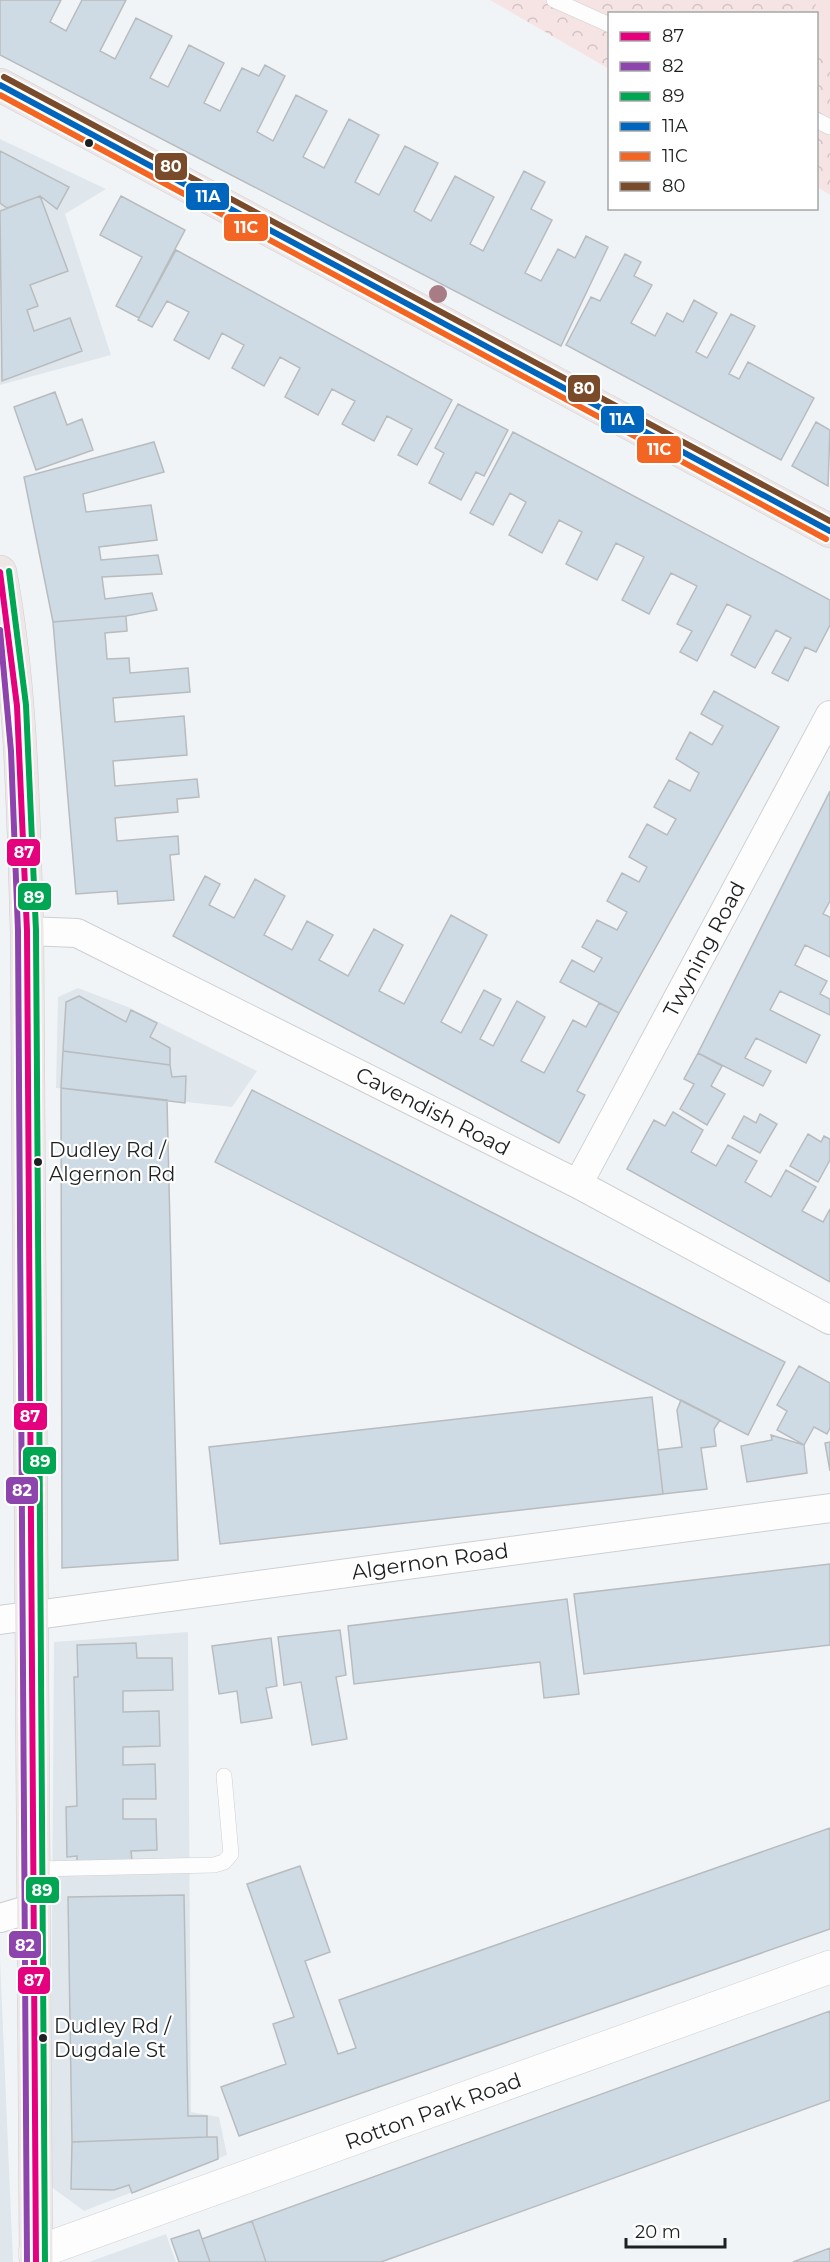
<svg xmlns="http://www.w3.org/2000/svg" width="830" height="2262" viewBox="0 0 830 2262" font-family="Montserrat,sans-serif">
	<defs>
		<pattern id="park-crowns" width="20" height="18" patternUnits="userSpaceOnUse" patternTransform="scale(1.5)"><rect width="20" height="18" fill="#f6e4e5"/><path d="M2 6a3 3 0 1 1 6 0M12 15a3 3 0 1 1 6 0" fill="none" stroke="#d2c3c4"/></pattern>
	</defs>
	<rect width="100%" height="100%" fill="#f1f4f7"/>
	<path fill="#dfe7ed" d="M0,139L106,189L65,214L111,355L0,385Z
		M78,988L128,1007L257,1071L232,1107L56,1088L58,997Z
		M188,1632L191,2112L219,2117L227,2155L84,2211L50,2186L54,1642Z
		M0,1958L13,2262H0Z
		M166,2234L176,2262H89Z"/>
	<path fill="url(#park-crowns)" d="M490,0H830V195L817,187L816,14H610L609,69Z"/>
	<path fill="#f6e4e5" d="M818,0H830V60L817,53L816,14L812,13Z"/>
	<path fill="#cedbe4" stroke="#b9bcbe" stroke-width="1.5" d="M0,0H61L50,22L66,31L82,0H126L100,51L115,59L136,18L172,36L150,78L168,87L189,45L224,63L204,103L220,111L242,68L259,76L265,65L285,76L257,132L273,141L296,95L327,111L303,157L324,168L349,119L379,135L355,182L379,195L405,146L438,163L414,211L431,221L455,176L494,197L470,244L483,251L524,171L545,182L531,209L552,220L525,273L541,281L558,249L575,258L586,236L608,247L561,346L0,55Z
		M0,151L69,187L57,209L40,196L7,208L0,203Z
		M40,196L68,271L30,285L38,306L27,310L34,331L70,318L82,351L2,381L0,211Z
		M121,196L185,230L139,318L116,306L142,257L100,235Z
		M176,250L452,400L417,465L398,455L412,429L387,416L374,441L342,424L355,401L332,389L318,415L285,397L300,368L280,357L264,386L232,368L244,345L222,333L209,359L174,340L189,312L167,301L152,327L138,320Z
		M625,254L641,262L634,276L652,285L631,323L655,336L667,313L683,322L694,300L717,313L696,352L707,358L731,314L755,326L729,374L739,379L748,362L814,398L781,460L566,345L591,297L600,301Z
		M55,392L67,425L82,419L93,450L36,470L14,407Z
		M458,404L508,430L484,476L476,472L461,500L429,483L444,453L435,448Z
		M816,422L830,430L828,486L792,466Z
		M513,432L830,600V625L816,652L805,647L788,681L772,673L791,638L776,630L755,668L731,655L751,616L727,604L697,661L680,652L692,631L677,624L697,586L671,573L649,614L622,600L644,557L616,543L597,580L566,564L582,532L559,520L542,553L509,535L526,502L510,493L493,525L470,513Z
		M154,442L164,472L83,494L86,512L151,505L157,540L99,547L101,560L158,555L162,574L102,577L105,599L152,593L157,610L126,616L53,622L24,477Z
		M126,616L127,631L105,633L107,659L129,658L130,673L188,668L190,692L113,698L115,722L184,716L187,755L113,761L115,786L197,779L199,797L177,799L178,812L115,818L117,841L178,836L179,854L170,855L174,900L118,904L117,891L76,894L53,622Z
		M714,691L779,727L619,1013L560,982L572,960L594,972L602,958L582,947L597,920L617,930L627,912L607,901L622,873L639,882L647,867L629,857L647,824L667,835L676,819L654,807L669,780L690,791L699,773L676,759L690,732L712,745L723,726L701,714Z
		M830,791V901L823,914L830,917V957L805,945L795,965L827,981L820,994L830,999V1015L780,991L770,1010L820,1035L806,1063L756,1038L745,1058L771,1071L763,1086L698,1053Z
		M205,876L220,884L209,905L234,918L255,879L285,896L264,935L292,950L307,921L333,935L319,960L348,976L374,929L403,945L379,991L404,1004L451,915L487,935L441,1022L461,1033L484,990L501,999L480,1039L493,1046L517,1001L545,1017L521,1061L544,1073L573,1020L586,1027L599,1003L619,1013L577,1091L585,1095L559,1143L173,936Z
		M79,996L126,1022L131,1010L157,1023L150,1037L170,1048V1065L63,1051L66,1002Z
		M63,1051L170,1065L172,1077L186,1076L185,1103L61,1088Z
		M698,1053L722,1066L711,1086L725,1094L707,1125L680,1109L694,1084L684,1079Z
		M61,1088L167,1100L178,1560L62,1568Z
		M252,1090L785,1362L748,1435L215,1162Z
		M673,1112L703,1130L691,1152L716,1166L728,1145L757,1161L745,1182L771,1197L786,1170L816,1187L802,1211L823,1222L830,1209V1282L627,1169L654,1120L665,1126Z
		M760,1114L777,1124L760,1153L732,1138L744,1116L756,1123Z
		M808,1134L821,1142L824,1136L830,1139V1160L818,1182L790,1166Z
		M799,1366L830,1383V1428L827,1434L814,1427L804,1445L777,1430L787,1411L777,1405Z
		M652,1397L663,1494L220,1544L209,1447Z
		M681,1400L720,1420L714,1429L716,1446L701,1448L707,1489L663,1494L658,1450L682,1447L677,1410Z
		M771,1435L804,1445L807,1473L747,1482L741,1446L772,1440Z
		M830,1442V1471L825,1443Z
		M830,1564V1645L584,1674L574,1594Z
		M567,1599L579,1694L544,1698L540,1662L354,1684L348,1626Z
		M340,1630L346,1675L336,1677L347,1739L312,1745L301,1682L284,1685L278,1637Z
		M271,1638L277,1686L266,1688L272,1718L241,1723L237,1691L219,1694L212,1646Z
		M136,1643L137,1658H172L173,1690L123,1691V1712L159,1711L160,1746L123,1747V1765L155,1764L156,1799H123V1819H156L157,1850L131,1851L132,1861L77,1864V1856L67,1857L66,1807L77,1806L74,1677H78L77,1645Z
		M830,1828V1929L239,2136L221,2087L286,2064L273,2024L294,2017L247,1884L300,1866L330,1952L305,1961L338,2054L356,2048L339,2000Z
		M184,1895L188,2116H207V2137L72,2142L68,1897Z
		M830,2011V2100L381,2262H266L252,2221Z
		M207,2137H217L218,2159L132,2193L129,2185L114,2190L71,2189L72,2142Z
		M252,2221L266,2262H210L202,2239Z
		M199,2230L210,2262H179L171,2239Z
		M830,2248V2262H793Z"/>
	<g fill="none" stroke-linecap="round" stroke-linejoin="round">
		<defs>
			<path id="lane" d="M554,0L610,25
				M816,120L830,127
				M36,1869L214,1865L224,1862L231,1854L224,1776"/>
			<path id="street" d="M27,931L77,933L578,1184L830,1320
				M578,1184L830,715
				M0,1620L830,1508
				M0,1918L34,1908"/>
			<path id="secondary" d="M35,2253L830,1967"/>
			<path id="primary" d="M0,85L830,531
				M0,572C22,690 23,811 27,931L36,2262"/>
		</defs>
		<use href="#lane" stroke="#cdd0d2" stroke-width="16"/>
		<use href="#street" stroke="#cdd0d2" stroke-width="30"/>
		<use href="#secondary" stroke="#cdd0d2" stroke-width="34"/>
		<use href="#primary" stroke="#cdcecf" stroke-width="34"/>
		<use href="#lane" stroke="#fdfdfe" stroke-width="15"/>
		<use href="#street" stroke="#fdfdfe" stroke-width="28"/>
		<use href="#secondary" stroke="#fdfdfe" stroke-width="33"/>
		<use href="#primary" stroke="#eee6e7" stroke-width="33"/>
		<defs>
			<path id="bus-1" d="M0,572L17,706L27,931L36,2262"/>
			<path id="bus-2" d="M0,630L11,751L18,931L27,2262"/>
			<path id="bus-3" d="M9,571L26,705L36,931L45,2262"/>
			<path id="bus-4" d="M0,85L830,531"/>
			<path id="bus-5" d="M0,95L826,539"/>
			<path id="bus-6" d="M4,77L830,521"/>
		</defs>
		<use href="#bus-1" stroke="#fff" stroke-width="10"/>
		<use href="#bus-2" stroke="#fff" stroke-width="10"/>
		<use href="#bus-3" stroke="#fff" stroke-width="10"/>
		<use href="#bus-4" stroke="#fff" stroke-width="10"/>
		<use href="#bus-5" stroke="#fff" stroke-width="10"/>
		<use href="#bus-6" stroke="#fff" stroke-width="10"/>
		<use href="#bus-1" stroke="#e5007d" stroke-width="6"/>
		<use href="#bus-2" stroke="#8e44ad" stroke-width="6"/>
		<use href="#bus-3" stroke="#00a651" stroke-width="6"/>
		<use href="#bus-4" stroke="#0065bd" stroke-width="6"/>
		<use href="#bus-5" stroke="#f26522" stroke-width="6"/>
		<use href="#bus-6" stroke="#7a4b2a" stroke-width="6"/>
	</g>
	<circle fill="#a87c85" cx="438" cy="294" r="9"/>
	<g fill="#1d2021" stroke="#fff" stroke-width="2">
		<circle cx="89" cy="143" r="5"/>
		<circle cx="38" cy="1162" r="5"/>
		<circle cx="43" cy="2038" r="5"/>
	</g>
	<g text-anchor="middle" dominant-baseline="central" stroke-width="4.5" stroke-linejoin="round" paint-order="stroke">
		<g font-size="20" fill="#1d2021" stroke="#fff" text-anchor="start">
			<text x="49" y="1150">Dudley Rd /<tspan x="49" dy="24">Algernon Rd</tspan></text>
			<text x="54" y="2026">Dudley Rd /<tspan x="54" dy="24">Dugdale St</tspan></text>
		</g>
		<g font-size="21" fill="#1d2021" stroke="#fff">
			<text transform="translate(704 949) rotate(-62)">Twyning Road</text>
			<text transform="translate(433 1111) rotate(27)">Cavendish Road</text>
			<text transform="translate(430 1561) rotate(-8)">Algernon Road</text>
			<text transform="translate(433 2111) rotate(-20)">Rotton Park Road</text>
		</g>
	</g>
	<g stroke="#fff" stroke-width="2">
		<rect x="154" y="152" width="34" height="29" rx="6" fill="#7a4b2a"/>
		<rect x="185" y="182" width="45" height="29" rx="6" fill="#0065bd"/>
		<rect x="223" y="213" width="46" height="29" rx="6" fill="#f26522"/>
		<rect x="567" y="374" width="34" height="29" rx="6" fill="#7a4b2a"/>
		<rect x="600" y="405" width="45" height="29" rx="6" fill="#0065bd"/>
		<rect x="636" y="435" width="46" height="29" rx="6" fill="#f26522"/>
		<rect x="6" y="838" width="35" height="29" rx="6" fill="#e5007d"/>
		<rect x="17" y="882" width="35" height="29" rx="6" fill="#00a651"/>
		<rect x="13" y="1402" width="35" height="29" rx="6" fill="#e5007d"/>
		<rect x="22" y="1446" width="35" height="29" rx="6" fill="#00a651"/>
		<rect x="5" y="1476" width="34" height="29" rx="6" fill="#8e44ad"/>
		<rect x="25" y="1876" width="35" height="28" rx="6" fill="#00a651"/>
		<rect x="8" y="1930" width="34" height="29" rx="6" fill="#8e44ad"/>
		<rect x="17" y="1966" width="34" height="29" rx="6" fill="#e5007d"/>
	</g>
	<g font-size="16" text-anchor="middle" font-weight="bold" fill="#fff">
		<text x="171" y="172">80</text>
		<text x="208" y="202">11A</text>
		<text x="246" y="233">11C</text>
		<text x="584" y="394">80</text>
		<text x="622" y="425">11A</text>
		<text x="659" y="455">11C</text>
		<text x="24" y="858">87</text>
		<text x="34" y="903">89</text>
		<text x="30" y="1422">87</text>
		<text x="40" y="1467">89</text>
		<text x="22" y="1496">82</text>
		<text x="42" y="1896">89</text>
		<text x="25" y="1951">82</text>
		<text x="34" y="1986">87</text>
	</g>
	<rect x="608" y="12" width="210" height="198" fill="#ffffff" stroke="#a5a6a6" stroke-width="1.5"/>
	<rect x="620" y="32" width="30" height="9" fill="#e5007d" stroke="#a5a6a6" stroke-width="1.5"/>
	<text x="662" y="42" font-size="18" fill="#1d2021">87</text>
	<rect x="620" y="62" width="30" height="9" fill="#8e44ad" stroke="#a5a6a6" stroke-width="1.5"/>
	<text x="662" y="72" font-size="18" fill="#1d2021">82</text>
	<rect x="620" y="92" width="30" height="9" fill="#00a651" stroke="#a5a6a6" stroke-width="1.5"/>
	<text x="662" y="102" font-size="18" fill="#1d2021">89</text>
	<rect x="620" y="122" width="30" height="9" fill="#0065bd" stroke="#a5a6a6" stroke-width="1.5"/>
	<text x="662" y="132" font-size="18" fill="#1d2021">11A</text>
	<rect x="620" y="152" width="30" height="9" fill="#f26522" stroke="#a5a6a6" stroke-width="1.5"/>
	<text x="662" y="162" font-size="18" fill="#1d2021">11C</text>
	<rect x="620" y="182" width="30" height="9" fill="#7a4b2a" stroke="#a5a6a6" stroke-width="1.5"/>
	<text x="662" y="192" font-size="18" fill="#1d2021">80</text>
	<path d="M626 2238v9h99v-9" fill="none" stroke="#1d2021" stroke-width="3"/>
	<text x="635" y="2238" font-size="18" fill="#1d2021" stroke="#ffffff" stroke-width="4.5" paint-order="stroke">20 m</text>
</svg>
